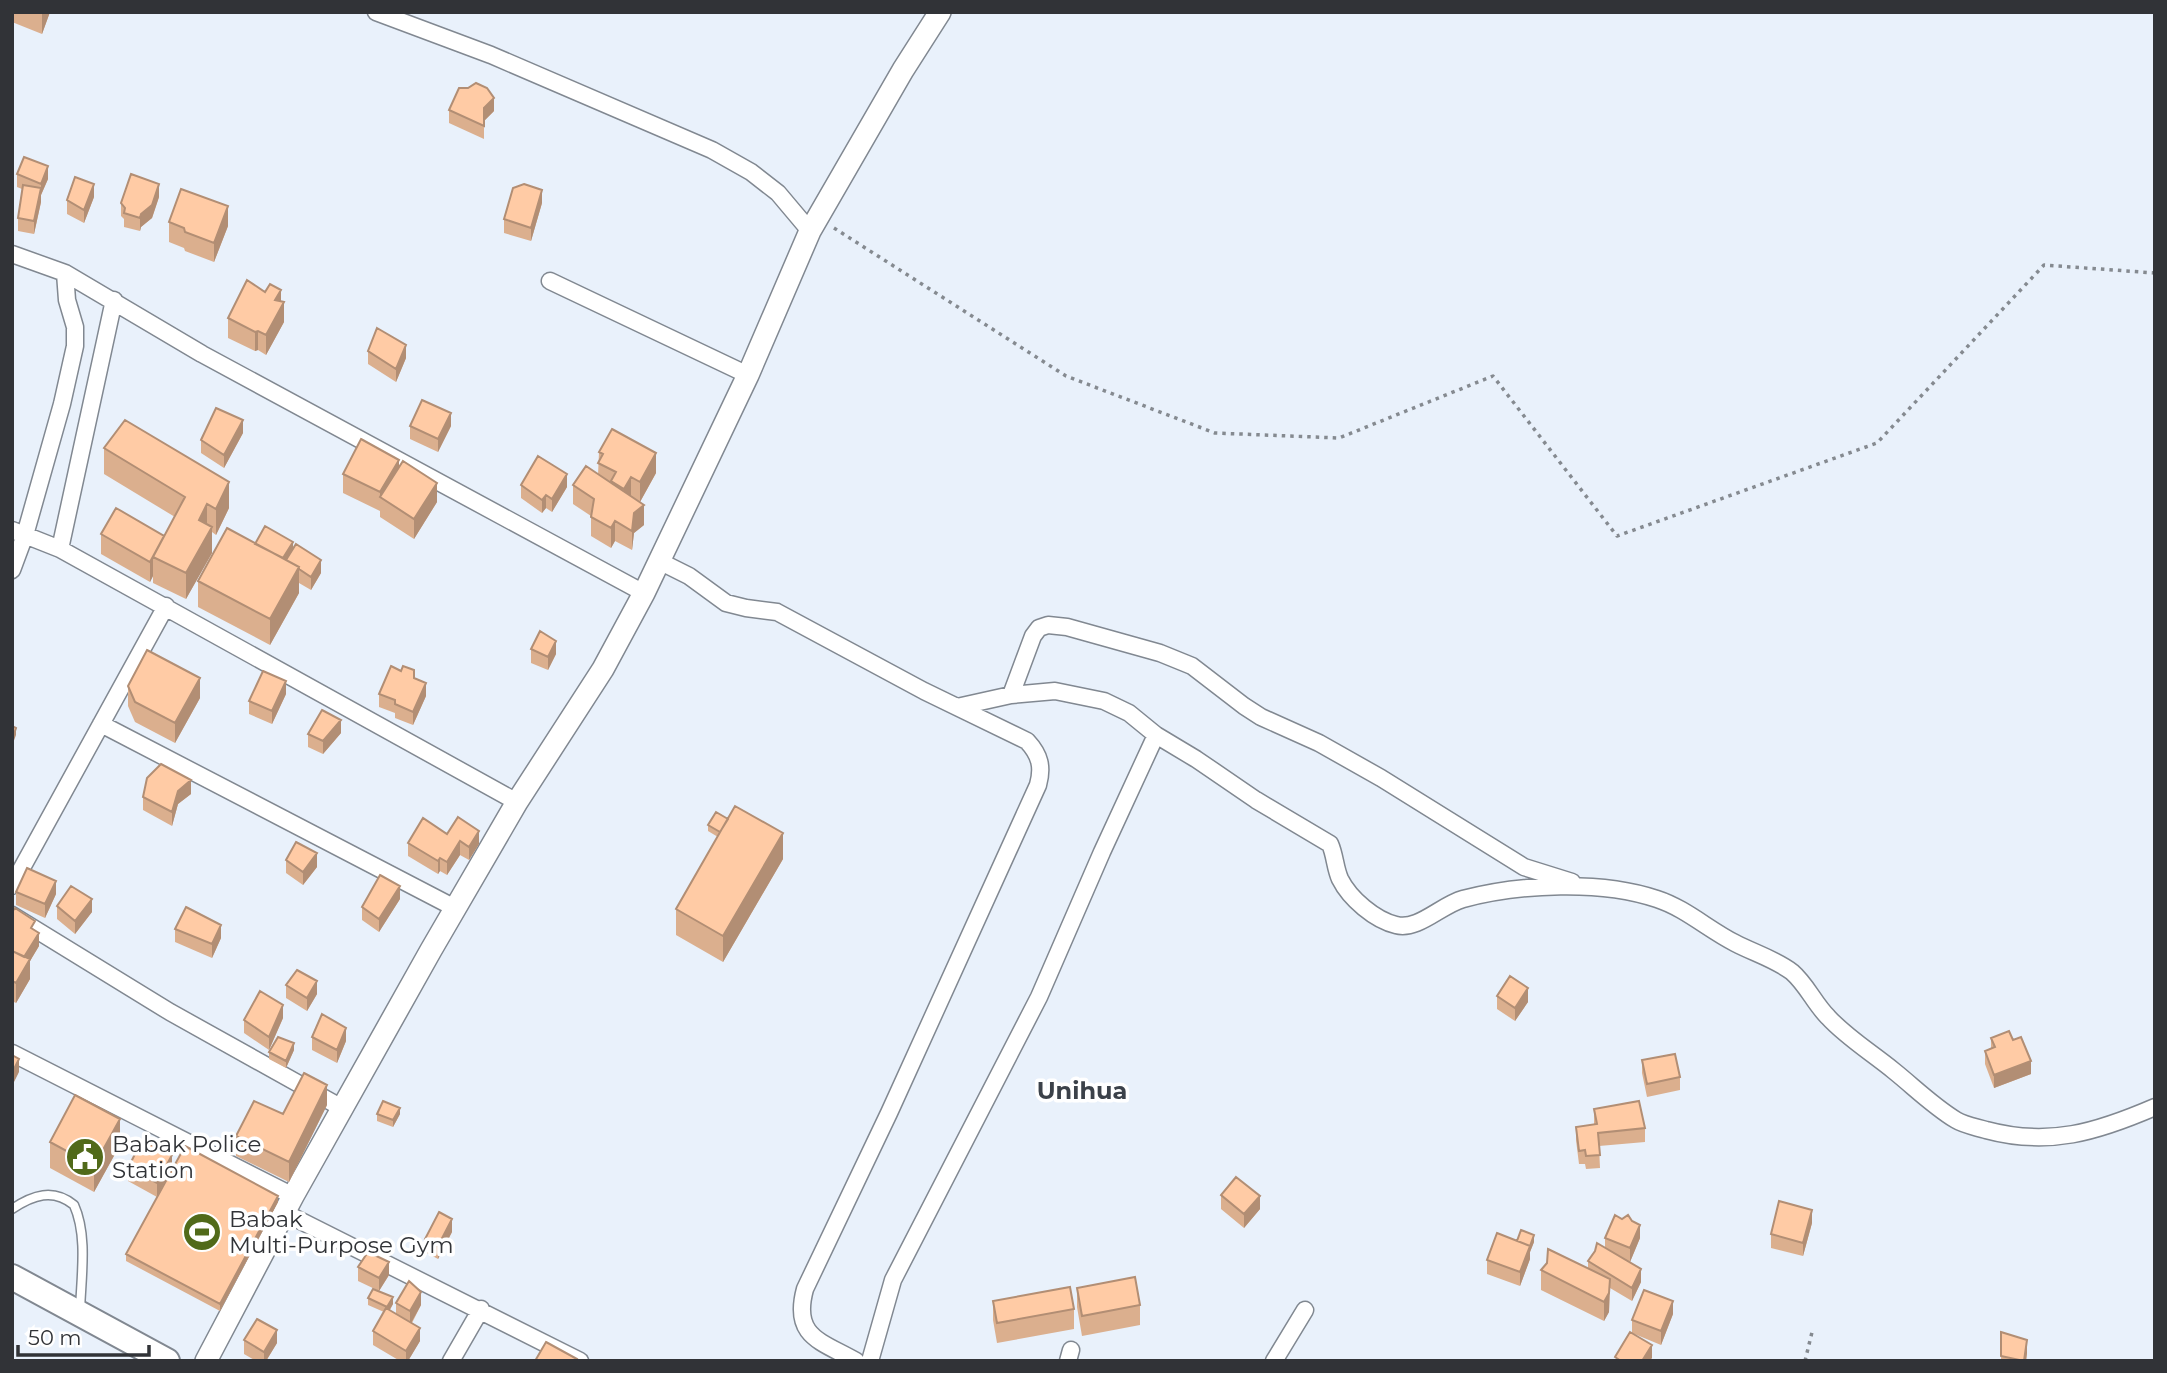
<svg xmlns="http://www.w3.org/2000/svg" width="2167" height="1373" viewBox="0 0 2167 1373" font-family="Montserrat,sans-serif">
	<rect width="100%" height="100%" fill="#e9f1fb"/>
	<g fill="none" stroke-linecap="round" stroke-linejoin="round">
		<defs>
			<path id="lane" d="M12,1209C33,1195 53,1188 74,1205C88,1236 81,1278 80,1311"/>
			<path id="street" d="M376,12L491,55L712,150L751,172L778,193L810,231
				M12,254L65,273L202,354L644,593
				M550,281L748,375
				M12,530L60,549L517,802
				M60,549L114,300
				M659,561L689,576L726,603L746,608L777,612L924,691L1027,741C1040,755 1043,767 1038,785L889,1113L805,1289C792,1337 821,1341 856,1361
				M12,570L25,535L62,404L75,346V327L67,300L65,273
				M1011,695L1033,636L1039,628L1048,625L1067,627L1160,653L1192,666L1244,706L1261,717L1319,743L1381,778L1524,867L1572,882
				M957,707L1011,695L1055,691L1104,701L1129,713L1156,735L1196,759L1256,800L1330,844C1335,855 1335,868 1340,879C1350,899 1375,920 1396,925C1418,931 1441,905 1463,899C1520,884 1601,880 1657,899C1685,908 1709,930 1735,943C1754,953 1775,959 1792,972C1807,985 1814,1003 1828,1017C1846,1037 1872,1053 1894,1071C1914,1087 1933,1106 1956,1120C1964,1125 1976,1127 1986,1130C2049,1147 2097,1132 2155,1107
				M101,724L455,908
				M12,886L166,606
				M12,915L170,1012L342,1108
				M12,1053L293,1196
				M285,1213L580,1361
				M451,1361L481,1309
				M870,1361L893,1280L1039,997L1102,852L1156,735
				M1068,1361L1071,1350
				M1274,1361L1305,1310"/>
			<path id="secondary" d="M206,1361L293,1196L431,950L517,802L603,669L644,593L748,375L810,231L903,70L940,12"/>
			<path id="primary" d="M12,1277L167,1361"/>
		</defs>
		<use href="#lane" stroke="#818891" stroke-width="11"/>
		<use href="#street" stroke="#818891" stroke-width="19"/>
		<use href="#secondary" stroke="#818891" stroke-width="24"/>
		<use href="#primary" stroke="#818891" stroke-width="28"/>
		<path stroke="#858a90" stroke-width="3.5" stroke-dasharray="3.5 5" stroke-linecap="butt" d="M834,228L1066,376L1215,433L1339,438L1493,376L1617,536L1877,443L2044,265L2155,273
			M1805,1361L1813,1328"/>
		<use href="#lane" stroke="#fff" stroke-width="8"/>
		<use href="#street" stroke="#fff" stroke-width="16"/>
		<use href="#secondary" stroke="#fff" stroke-width="21"/>
		<use href="#primary" stroke="#fff" stroke-width="24"/>
	</g>
	<path fill="#dbaf8e" d="M12,12H50L42,34L12,22Z
		M449,110L494,111L484,121V139L449,123Z
		M17,174L48,179L41,195V202L34,234L18,231V218L22,189L17,187Z
		M94,197L84,223L67,214V200Z
		M159,197L152,218L141,227L140,231L124,227V219L121,216V203Z
		M542,203L531,241L504,233V219Z
		M169,222L228,226L214,262L185,251L184,248L169,242Z
		M281,301L284,322L266,355L258,350L255,351L228,338V318Z
		M368,351L406,358L396,382L368,364Z
		M410,426H451L438,452L410,439Z
		M243,433L224,468L201,453V440Z
		M104,448L229,508L216,535L212,532V553L186,599L153,583V576L150,582L101,554V534L164,536L175,517L104,474Z
		M599,452L656,473L640,502L631,497L644,525L634,533L632,550L615,541L611,548L591,536V516L573,504V485L598,475Z
		M399,467L437,502L414,539L380,517V511L343,493V474Z
		M521,485L567,487L552,512L546,508L542,513L521,498Z
		M255,544L293,549L321,573L311,590L299,583V593L270,645L198,607V581Z
		M531,649L556,654L548,670L531,663Z
		M414,678L426,696L413,725L395,718V713L379,707V694Z
		M128,686L200,698L175,743L135,722L128,706Z
		M286,694L272,724L249,714V701Z
		M341,733L323,754L308,747V734Z
		M191,794L178,804L172,826L143,810V797Z
		M708,825L783,859L723,962L676,935V909L718,837L708,831Z
		M447,834L479,844L469,860L460,855L447,875L440,871L438,874L408,856V843Z
		M286,860L317,867L303,885L286,873Z
		M16,892L56,894L45,918L16,905Z
		M400,899L379,932L362,920V907Z
		M57,906L92,912L75,934L57,919Z
		M12,912L35,930L39,946L30,961V979L16,1003L12,1001Z
		M175,929L221,938L212,958L175,942Z
		M286,985L317,994L307,1011L286,998Z
		M1497,996L1528,1002L1515,1021L1497,1009Z
		M283,1018L269,1050L244,1033V1020Z
		M312,1037L346,1041L337,1063L312,1050Z
		M1991,1038L2013,1040L2031,1074L1994,1088L1985,1064V1051L1991,1048Z
		M294,1050L286,1068L269,1059V1052Z
		M1642,1060L1680,1077V1090L1647,1097L1642,1073Z
		M327,1105L289,1182L236,1156V1136L283,1114Z
		M1594,1109L1645,1128V1142L1599,1146L1600,1168L1586,1169L1585,1164H1579L1576,1140V1127L1594,1125Z
		M377,1114H400L393,1127L377,1121Z
		M50,1142L120,1145L94,1192L50,1168Z
		M172,1155L157,1197L128,1181V1168Z
		M1221,1195L1260,1209L1244,1228L1221,1209Z
		M278,1202L220,1311L126,1261V1254Z
		M1812,1223L1803,1256L1771,1248V1234Z
		M452,1232L438,1259L425,1252V1239Z
		M1605,1238H1640L1630,1262L1626,1260L1641,1282L1632,1301L1610,1288L1609,1312L1604,1321L1541,1290V1270L1588,1268V1261L1605,1248Z
		M1517,1241L1534,1242L1530,1252V1259L1520,1286L1487,1274V1260Z
		M358,1267L389,1275L379,1291L358,1281Z
		M1077,1288L1140,1305V1325L1082,1336L1077,1307Z
		M368,1298L393,1304L390,1310L396,1314V1303L421,1305L412,1323L420,1341L408,1361H400L373,1345V1331L384,1312L368,1305Z
		M993,1301L1074,1309V1329L997,1343L993,1320Z
		M1673,1314L1661,1345L1632,1333V1320Z
		M2001,1332L2027,1353L2026,1361H2001Z
		M244,1340L277,1343L266,1361H256L244,1354Z"/>
	<path fill="#b28e74" d="M43,12H50L42,34V14Z
		M494,98V111L484,121V139V108Z
		M48,166V179L41,195V202L34,234V221L41,191V184Z
		M94,184V197L84,223V210Z
		M159,184V197L152,218L141,227L140,231V218L141,214Z
		M542,190V203L531,241V228Z
		M228,206V226L214,262V243Z
		M281,290V307L284,302V322L266,355V335L275,300Z
		M258,331V350L255,351V332Z
		M406,345V358L396,382V369Z
		M451,413V426L438,452V439Z
		M243,420V433L224,468V455Z
		M656,453V473L640,502V482Z
		M399,460V480L380,497V512V492Z
		M567,474V487L552,512V499Z
		M631,477V497L624,509V489Z
		M229,482V508L216,535V509Z
		M437,483V502L414,539V519Z
		M546,495V508L542,513V500Z
		M207,504V530L199,520Z
		M644,505V525L634,533L632,550V531L634,513Z
		M615,521V541L611,548V528Z
		M212,527V553L186,599V573Z
		M165,537L153,557V576L150,582V562Z
		M293,542V555L288,563L282,560Z
		M321,560V573L311,590V577Z
		M299,567V593L270,645V619Z
		M556,641V654L548,670V657Z
		M200,678V698L175,743V723Z
		M286,681V694L272,724V711Z
		M426,683V696L413,725V712Z
		M341,720V733L323,754V741Z
		M16,728V735L12,746V740Z
		M191,780V794L178,804L172,826V812L178,791Z
		M14,804V817L12,821V808Z
		M479,831V844L469,860V847Z
		M783,833V859L723,962V936Z
		M460,841V855L447,875V862Z
		M317,853V867L303,885V872Z
		M440,858V871L438,874V861Z
		M56,881V894L45,918V904Z
		M400,886V899L379,932V919Z
		M92,899V912L75,934V921Z
		M221,925V938L212,958V944Z
		M39,933V946L30,961V979L16,1003V983L22,960Z
		M317,981V994L307,1011V998Z
		M1528,988V1002L1515,1021V1008Z
		M283,1005V1018L269,1050V1037Z
		M346,1028V1041L337,1063V1050Z
		M294,1043V1050L286,1068V1061Z
		M19,1059V1072L12,1086V1073Z
		M2031,1061V1074L1994,1088V1075Z
		M327,1085V1105L289,1182V1162Z
		M400,1108V1114L393,1127V1120Z
		M120,1119V1145L94,1192V1166Z
		M172,1155V1168L157,1197V1183Z
		M278,1196V1202L220,1311V1304Z
		M1260,1196V1209L1244,1228V1214Z
		M1812,1210V1223L1803,1256V1243Z
		M452,1219V1232L438,1259V1246Z
		M1640,1225V1238L1630,1262V1248Z
		M1534,1235V1242L1530,1252V1259L1520,1286V1272Z
		M389,1262V1275L379,1291V1278Z
		M1641,1269V1282L1632,1301V1288Z
		M1610,1279L1609,1312L1604,1321V1302Z
		M421,1292V1305L410,1325V1311Z
		M393,1297V1304L387,1314V1307Z
		M1673,1301V1314L1661,1345V1331Z
		M420,1328V1341L408,1361H406V1351Z
		M277,1330V1343L266,1361H264V1352Z
		M2027,1340V1353L2026,1361H2024Z
		M1652,1345V1358L1650,1361H1642Z"/>
	<path fill="#ffcba5" stroke="#b28e74" stroke-width="2" d="M476,83L487,88L494,98L484,108V126L449,110L459,88H468Z
		M24,157L48,166L41,184L17,174Z
		M131,174L159,184L152,205L141,214L140,218L124,213L125,208L121,203Z
		M75,177L94,184L84,210L67,200Z
		M524,184L542,190L531,228L504,219L513,188Z
		M23,185L41,188L34,221L18,218Z
		M181,189L228,206L214,243L185,232L184,228L169,222Z
		M247,280L265,292L270,284L281,290L275,300L284,302L266,335L258,331L255,332L228,318Z
		M377,328L406,345L396,369L368,351Z
		M422,400L451,413L438,439L410,426Z
		M216,408L243,420L224,455L201,440Z
		M125,420L229,482L216,509L207,504L199,520L212,527L186,573L153,557L185,497L104,448Z
		M612,429L656,453L640,482L631,477L624,489L611,481L616,472L598,463L603,454L599,452Z
		M361,439L399,460L380,492L343,474Z
		M538,456L567,474L552,499L546,495L542,500L521,485Z
		M403,461L437,483L414,519L380,497Z
		M586,466L644,505L634,513L632,531L615,521L611,528L591,517L594,499L573,485Z
		M116,508L164,536L150,562L101,534Z
		M265,526L293,542L283,558L255,544Z
		M227,528L299,567L270,619L198,581Z
		M296,544L321,560L311,577L299,569V567L286,560Z
		M540,631L556,641L548,657L531,649Z
		M147,650L200,678L175,723L135,702L128,686Z
		M391,666L401,671L403,666L414,670V678L426,683L413,712L395,704V700L379,694Z
		M263,671L286,681L272,711L249,701Z
		M322,710L341,720L323,741L308,734Z
		M12,726L16,728L12,740Z
		M161,764L191,780L178,791L172,812L143,797L147,778Z
		M735,806L783,833L723,936L676,909Z
		M716,812L728,819L720,832L708,825Z
		M458,817L479,831L469,847L460,841L447,862L440,858L438,861L408,843L423,818L447,834Z
		M296,842L317,853L303,872L286,860Z
		M27,868L56,881L45,904L16,892Z
		M380,875L400,886L379,919L362,907Z
		M71,886L92,899L75,921L57,906Z
		M186,907L221,925L212,944L175,929Z
		M15,908L35,921L31,928L39,933L24,957L12,951V912Z
		M12,951L30,959L16,983L12,981Z
		M297,970L317,981L307,998L286,985Z
		M1510,976L1528,988L1515,1008L1497,996Z
		M260,991L283,1005L269,1037L244,1020Z
		M322,1014L346,1028L337,1050L312,1037Z
		M2009,1031L2013,1040L2021,1037L2031,1061L1994,1075L1985,1051L1995,1047L1991,1038Z
		M278,1037L294,1043L286,1061L269,1052Z
		M1675,1054L1680,1077L1647,1084L1642,1060Z
		M12,1055L19,1059L12,1073Z
		M304,1073L327,1085L289,1162L236,1136L254,1101L283,1114Z
		M75,1095L120,1119L94,1166L50,1142Z
		M383,1101L400,1108L393,1120L377,1114Z
		M1639,1101L1645,1128L1598,1133L1600,1155L1586,1156L1585,1150L1579,1151L1576,1127L1597,1124L1594,1109Z
		M142,1140L172,1155L157,1183L128,1168Z
		M185,1146L278,1196L220,1304L126,1254Z
		M1236,1177L1260,1196L1244,1214L1221,1195Z
		M1779,1201L1812,1210L1803,1243L1771,1234Z
		M439,1212L452,1219L438,1246L425,1239Z
		M1615,1215L1622,1219L1628,1215L1632,1221L1640,1225L1630,1248L1605,1238Z
		M1521,1230L1534,1235L1530,1246L1517,1241Z
		M1497,1233L1530,1246L1520,1272L1487,1260Z
		M1597,1243L1641,1269L1632,1288L1588,1261L1595,1251Z
		M1548,1249L1610,1279L1609,1293L1604,1302L1541,1270L1547,1263Z
		M368,1252L389,1262L379,1278L358,1267Z
		M1135,1277L1140,1305L1082,1316L1077,1288Z
		M409,1281L421,1292L410,1311L396,1303Z
		M1070,1287L1074,1309L997,1323L993,1301Z
		M373,1289L393,1297L387,1307L368,1298Z
		M1644,1290L1673,1301L1661,1331L1632,1320Z
		M386,1308L420,1328L406,1351L373,1331Z
		M257,1319L277,1330L264,1352L244,1340Z
		M1630,1332L1652,1345L1642,1361H1621L1615,1357Z
		M2001,1332L2027,1340L2024,1361L2001,1356Z
		M546,1342L577,1359L576,1361H535Z"/>
	<defs>
		<symbol id="civic-disc" viewBox="-11 -11 22 22"><circle r="9.5" fill="#516a1a" stroke="#fff"/><path d="M-.6-6.5H3V-4.5H.6V-3L4-1V1h2V6H-6V1h2V-1L-.6-3ZM-1.2 2.5V6h2.4V2.5Z" fill="#fff"/></symbol>
		<symbol id="stadium-disc" viewBox="-11 -11 22 22"><circle r="9.5" fill="#516a1a" stroke="#fff"/><path d="M0-5a6.5 5 0 1 0 0 10a6.5 5 0 1 0 0-10ZM-3.5-1.8h7v3.6h-7Z" fill="#fff"/></symbol>
	</defs>
	<g fill-rule="evenodd">
		<use href="#civic-disc" x="63" y="1135" width="44" height="44"/>
		<use href="#stadium-disc" x="180" y="1210" width="44" height="44"/>
	</g>
	<g text-anchor="middle" dominant-baseline="central" stroke-width="7" stroke-linejoin="round" paint-order="stroke">
		<g font-size="23" fill="#313337" stroke="#fff" text-anchor="start">
			<text x="112" y="1144">Babak Police<tspan x="112" dy="26">Station</tspan></text>
			<text x="229" y="1219">Babak<tspan x="229" dy="26">Multi-Purpose Gym</tspan></text>
		</g>
		<g font-size="24" font-weight="bold" fill="#3b4149" stroke="#fff">
			<text x="1082" y="1090">Unihua</text>
		</g>
	</g>
	<rect width="2167" height="1373" fill="none" stroke="#313337" stroke-width="28"/>
	<path d="M18 1345v10h131v-10" fill="none" stroke="#313337" stroke-width="3.5"/>
	<text x="28" y="1345" font-size="21" fill="#313337" stroke="#ffffff" stroke-width="5" paint-order="stroke">50 m</text>
</svg>
